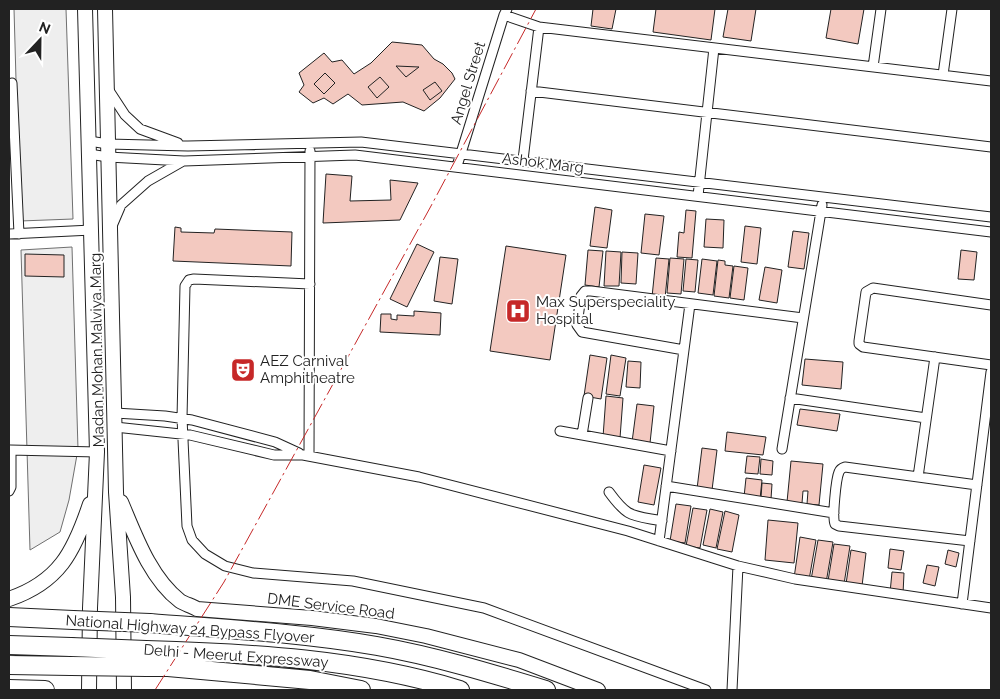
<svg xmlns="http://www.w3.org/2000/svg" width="1000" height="699" viewBox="0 0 1000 699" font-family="Raleway,sans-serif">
	<rect width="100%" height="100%" fill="#fff"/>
	<path fill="#eee" stroke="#6f6f6f" d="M14,9H66L73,219L20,221Z
		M72,247L78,449L69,500L60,532L30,550L21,250Z"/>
	<path fill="#f3c9c0" stroke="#222" d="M593,9H616L612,29L591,26Z
		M656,9H715L711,40L653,32Z
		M728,9H756L751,41L723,37Z
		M831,9H864L858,44L826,38Z
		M392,42L422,45L434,59L443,64L452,73L455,79L440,98L424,111L403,102L362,105L348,94L333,104L324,98L313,103L299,92L304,85L299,73L324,53L332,62L342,60L354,74L371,63Z
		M396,66L419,67L406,77Z
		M325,73L335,83L324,94L314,84Z
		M380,77L389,87L377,98L368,87Z
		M435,82L442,91L430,100L423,90Z
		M326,174L352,176L350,201L391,200L390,180L418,183L400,220L323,223Z
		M595,207L612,210L607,248L590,246Z
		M686,210L696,211L692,258L677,257L679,232L684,233Z
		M645,214L664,216L659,255L641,253Z
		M706,219L724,220L723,248L704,247Z
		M745,226L761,228L757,264L741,262Z
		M175,227L181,228V232L214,233L215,229L292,232L291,266L173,261Z
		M793,231L809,233L804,269L788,267Z
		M417,244L434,252L407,307L390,299Z
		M506,246L566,255L550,360L490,351Z
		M588,250L603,251L599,287L585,285Z
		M961,250L977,252L974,280L958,279Z
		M606,251L621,252L619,286H604Z
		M622,252L638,253L636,284L621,283Z
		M25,254L64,255V277L25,276Z
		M440,257L458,259L452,304L434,301Z
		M656,258L669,259L665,298L652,297Z
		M670,258L684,259L681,294L667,293Z
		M686,259L698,260L695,292L683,291Z
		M702,259L717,261L713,295L698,293Z
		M718,260L725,261V265L733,266L729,298L714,296Z
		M734,266L748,268L744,300L730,298Z
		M765,267L782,270L777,303L759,300Z
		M414,311L441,313L440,335L380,332L381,314H391V319L397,320V315L414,316Z
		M590,355L607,358L601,399L584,396Z
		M611,355L626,358L620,396L606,394Z
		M805,359L843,362L841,389L802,385Z
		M628,361L641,362L640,388L626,387Z
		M606,396L623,398L620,438L603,437Z
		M637,404L654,406L650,443L632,442Z
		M800,409L840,414L837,431L797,425Z
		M727,432L766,437L763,455L725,451Z
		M702,448L717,450L712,490L697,489Z
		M747,456L760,457L758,474L745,473Z
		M761,459L773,461L772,475L760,474Z
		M791,461L823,464L819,505L807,504L808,491H803L802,503L787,502Z
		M644,465L661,468L654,505L638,502Z
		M746,478L762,480L760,499L744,497Z
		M762,483L772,484L771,499L761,498Z
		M676,504L691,506L685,543L670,541Z
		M693,508L707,510L700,548L686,546Z
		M710,509L723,512L716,548L703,545Z
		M725,511L739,515L732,552L717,549Z
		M768,520L798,523L794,563L765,560Z
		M800,537L816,540L809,580L794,578Z
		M818,540L833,542L826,583L811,580Z
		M834,544L850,546L844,584L828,581Z
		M890,549L904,551L901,570L888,568Z
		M851,550L866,553L862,586L846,584Z
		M948,550L959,553L956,567L945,564Z
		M927,565L939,567L935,586L923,583Z
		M892,572L904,573L903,594L890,593Z"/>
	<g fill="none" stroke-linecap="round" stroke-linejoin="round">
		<defs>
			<path id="street" d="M504,15L539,27L991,81
				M873,67L881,9
				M943,75L952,9
				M12,83L19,234
				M108,89L125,115L140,129L178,143
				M531,91L991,147
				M89,141L108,144L188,146L361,142L991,217
				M89,154L108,157L184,161L355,155L991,232
				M523,160L539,27
				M457,166L504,15L507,9
				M698,196L714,48
				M112,226L121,205L148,181L183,161
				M9,234L92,230
				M310,284L194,279L189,280L185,286L182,418L187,526L192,540L205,554L225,566L253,573L353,581L484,608L706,690
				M991,305L873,288L866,292L859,341V344L863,347L991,365
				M684,350L582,332L577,325L581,296L585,291H591L803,318
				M790,398L926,418
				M115,413L165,416L192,420L275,442L299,453
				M115,427L190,435L274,455H303L419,477L628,531L738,566L795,579L991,608
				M560,431L671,451
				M582,435L588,398
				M782,449L822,205
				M9,450L11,452V487L9,491
				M10,450L97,452
				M309,456L310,151
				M918,477L935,357
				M666,486L834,513
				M609,492C628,518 631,515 662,521
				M659,541L690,304
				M970,541L839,526L835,524C832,518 836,479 839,472C840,469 842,468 845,467L977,485
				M962,604L991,372
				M732,690L738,566"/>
			<path id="secondary" d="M85,9L97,452L90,608L89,690
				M105,9L116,492L123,597L124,690
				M121,502C135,535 150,578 180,601C185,604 192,606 197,609L312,618L376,626L426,636L519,660L598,690
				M9,599C59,582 74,552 90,504"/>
			<path id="highway" d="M9,617L73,620
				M150,623C225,629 302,633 377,646C434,656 490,673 546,690
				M9,645L71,647
				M146,650C252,653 359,659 460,690
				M9,665L71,666
				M147,667H168L310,680L361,690
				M9,689L45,690"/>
		</defs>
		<use href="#street" stroke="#222" stroke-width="11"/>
		<use href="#secondary" stroke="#222" stroke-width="16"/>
		<use href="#highway" stroke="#222" stroke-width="20"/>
		<use href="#street" stroke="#fff" stroke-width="9"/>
		<use href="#secondary" stroke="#fff" stroke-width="14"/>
		<use href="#highway" stroke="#fff" stroke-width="18"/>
		<defs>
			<path id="highway-bridge" d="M73,620L150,623
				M71,647L146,650
				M71,666L147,667"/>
		</defs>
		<use href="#highway-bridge" stroke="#222" stroke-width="20" stroke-linecap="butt"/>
		<use href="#highway-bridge" stroke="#fff" stroke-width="18"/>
		<path stroke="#c62828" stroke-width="1" stroke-dasharray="18 4 2.5 4" stroke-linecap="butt" d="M155,690L224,582L431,206L536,9"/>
	</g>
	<defs>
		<symbol id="hospital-square" viewBox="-11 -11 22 22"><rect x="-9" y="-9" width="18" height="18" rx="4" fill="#c62828" stroke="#fff"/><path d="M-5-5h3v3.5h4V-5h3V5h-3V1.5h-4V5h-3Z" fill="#fff"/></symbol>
		<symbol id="theatre-square" viewBox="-11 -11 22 22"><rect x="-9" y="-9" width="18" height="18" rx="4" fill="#c62828" stroke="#fff"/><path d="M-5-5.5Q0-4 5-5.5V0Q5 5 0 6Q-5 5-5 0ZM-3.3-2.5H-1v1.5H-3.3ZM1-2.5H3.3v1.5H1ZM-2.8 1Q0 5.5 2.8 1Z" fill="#fff"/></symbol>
	</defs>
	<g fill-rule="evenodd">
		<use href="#hospital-square" x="504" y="297" width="28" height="28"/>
		<use href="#theatre-square" x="229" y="356" width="28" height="28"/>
	</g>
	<g text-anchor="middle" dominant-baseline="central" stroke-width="4" stroke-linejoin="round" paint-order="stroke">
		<g font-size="15" fill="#222" stroke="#fff">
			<text transform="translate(468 83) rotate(-73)">Angel Street</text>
			<text transform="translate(543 163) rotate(7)">Ashok Marg</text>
			<text transform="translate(97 350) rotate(-91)">Madan Mohan Malviya Marg</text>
			<text transform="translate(331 606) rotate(7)">DME Service Road</text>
			<text transform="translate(190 629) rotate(4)">National Highway 24 Bypass Flyover</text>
			<text transform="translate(236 656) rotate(4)">Delhi - Meerut Expressway</text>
		</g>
		<g font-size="15" fill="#222" stroke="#fff" text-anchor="start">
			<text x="536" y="302">Max Superspeciality<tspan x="536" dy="17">Hospital</tspan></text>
			<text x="260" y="361">AEZ Carnival<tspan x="260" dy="17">Amphitheatre</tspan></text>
		</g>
	</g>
	<rect width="1000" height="699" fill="none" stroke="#222222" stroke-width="20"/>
	<g transform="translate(40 40) rotate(22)" stroke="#ffffff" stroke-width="4" paint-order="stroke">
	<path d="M0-4L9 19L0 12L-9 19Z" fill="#222222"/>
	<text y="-8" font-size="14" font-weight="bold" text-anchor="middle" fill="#222222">N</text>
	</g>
</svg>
